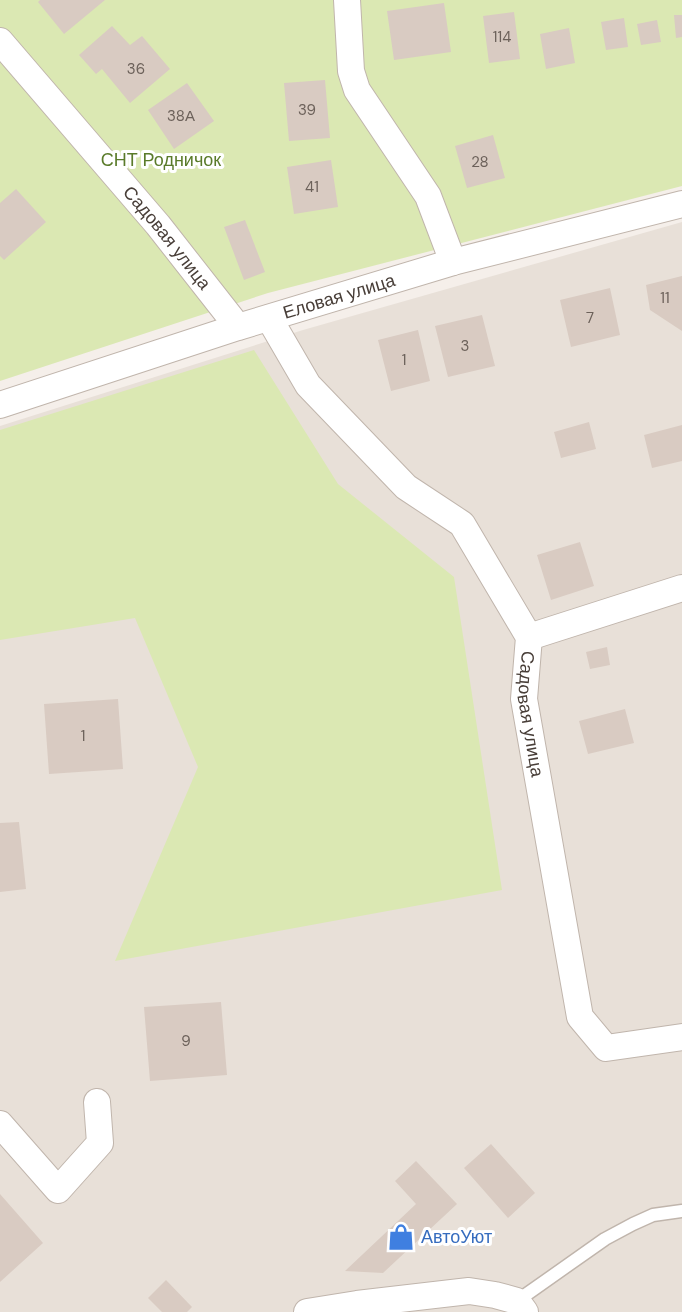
<svg xmlns="http://www.w3.org/2000/svg" width="682" height="1312" viewBox="0 0 682 1312" font-family="'DM Sans',sans-serif">
	<rect width="100%" height="100%" fill="#f5efea"/>
	<path fill="#e8e0d8" d="M682,222V1312H0V426L303,330Z"/>
	<path fill="#dbe8b3" d="M0,0H682V186L268,293L0,381Z
		M254,350L338,484L454,577L502,890L115,961L198,767L135,618L0,640V430Z"/>
	<path fill="#d9cbc2" d="M40,0H105L64,34L38,2Z
		M444,3L451,52L394,60L387,11Z
		M514,12L520,59L489,63L483,16Z
		M674,15H682V37L676,38Z
		M624,18L628,47L606,50L601,22Z
		M657,20L661,42L641,45L637,24Z
		M112,26L130,45L142,36L170,69L130,103L102,69L96,74L79,55Z
		M569,28L575,63L546,69L540,34Z
		M325,80L330,138L289,141L284,83Z
		M187,83L214,121L174,149L148,110Z
		M493,135L505,178L467,188L455,146Z
		M331,160L338,207L294,214L287,167Z
		M16,189L46,222L4,260L0,256V203Z
		M245,220L265,272L244,280L224,227Z
		M682,276V331L650,310L646,285Z
		M610,288L620,335L571,347L560,300Z
		M482,315L495,366L448,377L435,326Z
		M418,330L430,381L391,391L378,340Z
		M589,422L596,449L561,458L554,432Z
		M682,425V461L652,468L644,435Z
		M580,542L594,586L551,600L537,555Z
		M607,647L610,665L590,669L586,652Z
		M118,699L123,769L49,774L44,704Z
		M625,709L634,743L588,754L579,721Z
		M19,822L26,889L0,892V823Z
		M221,1002L227,1075L150,1081L144,1007Z
		M491,1144L535,1193L508,1218L464,1168Z
		M416,1161L457,1204L383,1273L345,1271L416,1204L395,1181Z
		M0,1194L43,1243L0,1282Z
		M166,1280L192,1307L187,1312H162L148,1298Z"/>
	<g fill="none" stroke-linecap="round" stroke-linejoin="round">
		<defs>
			<path id="lane" d="M517,1301L605,1239L633,1224L653,1215L682,1211"/>
			<g id="street">
				<path d="M347,0L351,71L357,90L428,196L453,262"/>
				<path id="s1" d="M0,41L158,225L238,327"/>
				<path id="s2" d="M269,318L308,385L406,487L462,524L529,637L524,699L580,1017L606,1048L682,1037"/>
				<path id="s3" d="M0,405L238,327L453,262L682,204"/>
				<path d="M529,637L682,588"/>
				<path d="M0,1124L58,1190L100,1143L97,1102"/>
				<path d="M307,1312L357,1304L469,1291L495,1295L517,1301L525,1312"/>
			</g>
		</defs>
		<use href="#lane" stroke="#c0b5ac" stroke-width="15"/>
		<use href="#street" stroke="#c0b5ac" stroke-width="28"/>
		<use href="#lane" stroke="#fff" stroke-width="12"/>
		<use href="#street" stroke="#fff" stroke-width="26"/>
	</g>
	<defs>
		<symbol id="shop-bare" viewBox="-9 -9 18 18"><path d="M-5-2.5h2.3a2.7 3.5 0 0 1 5.4 0H5L5.5 6h-11ZM-1.5-2.5h3a1.5 2.3 0 0 0-3 0Z" fill="#3f7fe0" stroke="#fff" stroke-width="2.5" paint-order="stroke"/></symbol>
	</defs>
	<g fill-rule="evenodd">
		<use href="#shop-bare" x="382" y="1218" width="38" height="38"/>
	</g>
	<g text-anchor="middle" dominant-baseline="central" stroke-width="6" stroke-linejoin="round" paint-order="stroke">
		<g font-size="15" fill="#6c615a">
			<text x="502" y="37">114</text>
			<text x="136" y="69">36</text>
			<text x="307" y="110">39</text>
			<text x="181" y="116">38А</text>
			<text x="480" y="162">28</text>
			<text x="312" y="187">41</text>
			<text x="665" y="298">11</text>
			<text x="590" y="318">7</text>
			<text x="465" y="346">3</text>
			<text x="404" y="360">1</text>
			<text x="83" y="736">1</text>
			<text x="186" y="1041">9</text>
		</g>
		<g font-size="18" fill="#5a7b2a" stroke="#fff">
			<text x="161" y="160">СНТ Родничок</text>
		</g>
		<g font-size="18" fill="#483e38" stroke="#fff">
			<text stroke="none"><textPath href="#s1" startOffset="258">Садовая улица</textPath></text>
			<text stroke="none"><textPath href="#s3" startOffset="356">Еловая улица</textPath></text>
			<text stroke="none"><textPath href="#s2" startOffset="495">Садовая улица</textPath></text>
		</g>
		<g font-size="18" fill="#366cbe" stroke="#fff" text-anchor="start">
			<text x="421" y="1237">АвтоУют</text>
		</g>
	</g>
</svg>
